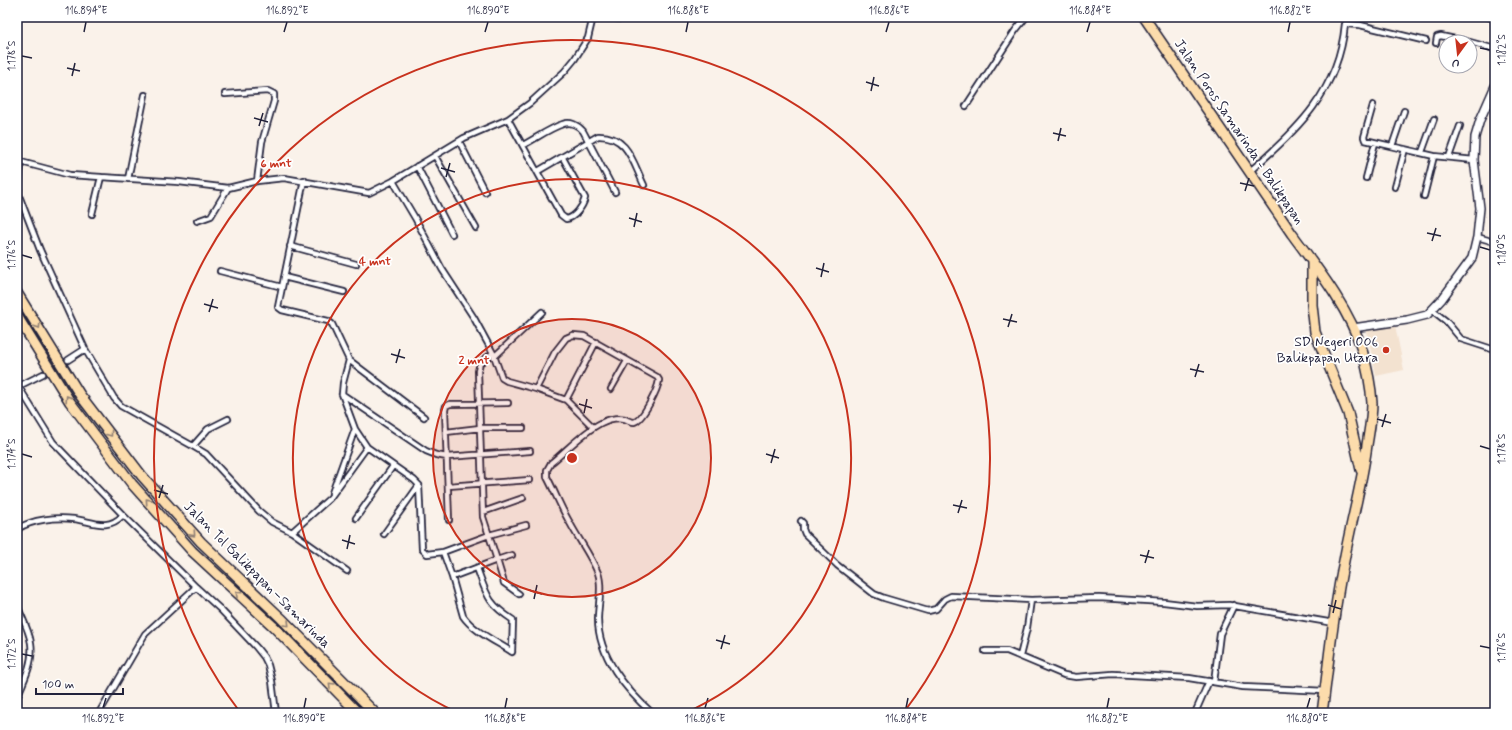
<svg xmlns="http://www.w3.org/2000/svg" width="1512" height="730" viewBox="0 0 1512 730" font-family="Mynerve,sans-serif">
	<rect width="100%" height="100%" fill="#faf2ea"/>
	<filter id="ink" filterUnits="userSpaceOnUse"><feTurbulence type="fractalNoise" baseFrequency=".025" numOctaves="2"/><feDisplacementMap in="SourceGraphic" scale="8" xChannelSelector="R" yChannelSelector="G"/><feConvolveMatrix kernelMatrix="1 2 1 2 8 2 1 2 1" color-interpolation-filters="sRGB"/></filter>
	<g filter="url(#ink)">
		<path fill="#f3e2d0" d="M1395,325L1404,370L1376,376L1367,331Z"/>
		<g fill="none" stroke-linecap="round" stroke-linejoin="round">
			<path stroke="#cfc8c7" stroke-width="4.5" stroke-dasharray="4.5 2" stroke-linecap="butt" d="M43,374L68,360"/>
			<defs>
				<path id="street" d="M604,17L624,19
					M1489,17L1495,19
					M1470,42L1495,49
					M1436,43L1437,37L1441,36L1469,42
					M225,94L268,91L274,94V101L262,142L257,181
					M1373,105L1364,137L1365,140L1434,156L1474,160
					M966,106L1015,31L1026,17
					M508,119L561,215L566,219C575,218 583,206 585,198L563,158
					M459,141L485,192
					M523,145C535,139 550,128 563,124C570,121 578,125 583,131L615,192
					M1392,146L1404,111
					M1422,152L1434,119
					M435,156L476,228
					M17,157L21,162L70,175L179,182L228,188L257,181L284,178L369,193L393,181L464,138L508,119L530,103L564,72L574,60L588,38L593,17
					M1449,157L1460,126
					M21,162L18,193L40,250L85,349L114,398L121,406L191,445L206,454L259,511L272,522L292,532L330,498L367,447
					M417,166L452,234
					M538,171L598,136C628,135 633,163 644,185
					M1250,171C1298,130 1339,90 1345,24L1360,25L1426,41
					M1366,178L1375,143
					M128,179L145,95
					M304,180L278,307L282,310L328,321L332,324L349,360L343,383L342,394L355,429L367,447L414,480L419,485L422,549L427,554L443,552
					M393,181L415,218L442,269L474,318L493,353L502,378L507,381L536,389L566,400L593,427
					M1395,187L1405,149
					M1424,196L1434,156
					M92,214L101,177
					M197,221L211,216L228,188
					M1477,237L1495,242
					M290,246L356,264
					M220,271L282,287
					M284,277L344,292
					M1432,310L1446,321L1461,339L1495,350
					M493,353L480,363L478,371L483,517L497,560L452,577L463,616C473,631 497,642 512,652
					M494,357L542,312
					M68,360L85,349
					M349,360L424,417
					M17,384L53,442L123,515
					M17,387L43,374
					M536,389L555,352L566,338L573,335L584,336L657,377L659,380C658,389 643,420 634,422C631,422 627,420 625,419C616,417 609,419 601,423C583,432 566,451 551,463L547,470V477C555,492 561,508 570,523C579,540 591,556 598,573C603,587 598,605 598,619C598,656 626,690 652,713
					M611,389L627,361
					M342,394L426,451L436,455L447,457L530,451
					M566,400L596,342
					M446,432L480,428H523
					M193,446L208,429L228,419
					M448,486L530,480
					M332,493L355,429
					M483,512L523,498
					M356,518L393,466
					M449,520L445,410L446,406L450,404L508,403
					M801,521L803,523V529L805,534L837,565L874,594L884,598L928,611L936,609L945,599L951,596L1031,600L1099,598L1164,602L1197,606L1229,605L1334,623
					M17,529C33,519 56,517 74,519C92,521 107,532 123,515L196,587L220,609L256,647L264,657L268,665L272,681L276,713
					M292,532L347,571
					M384,534L419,485
					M512,555L497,560L504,583L519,594
					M477,568C487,595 487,603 513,620L512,652
					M452,577L443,552L489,535L526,525
					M17,605C22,618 29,630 31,643C34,661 24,681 17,697
					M985,651H1007L1064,675L1076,677L1113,674L1189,678L1243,687L1265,688L1325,691
					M1020,656L1027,628L1031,600
					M1214,682L1220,634L1234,605
					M99,713L145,634L196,587
					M1195,713L1209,681"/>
				<path id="secondary" d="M1353,328L1407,320L1427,315L1442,299L1472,258L1477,237L1480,208L1474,160L1475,137L1480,120L1495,86"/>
				<path id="highway" d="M1144,17L1292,234C1317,268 1350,310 1362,350C1367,367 1371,385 1372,403C1372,417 1369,432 1367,445C1362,484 1351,522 1344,561C1333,611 1329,662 1322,713
					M1312,262V305L1315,332L1348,413L1361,470
					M17,293L80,395L142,476L201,542L281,618L375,713
					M17,316L70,402L132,484L192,551L273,626L358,713"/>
			</defs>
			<use href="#street" stroke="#22223b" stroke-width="8"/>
			<use href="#secondary" stroke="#22223b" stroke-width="10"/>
			<use href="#highway" stroke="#22223b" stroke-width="12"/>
			<use href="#street" stroke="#fff" stroke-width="4.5"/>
			<use href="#secondary" stroke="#fff" stroke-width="7"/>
			<use href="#highway" stroke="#fcdcac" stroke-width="9"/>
		</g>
		<defs><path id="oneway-chevron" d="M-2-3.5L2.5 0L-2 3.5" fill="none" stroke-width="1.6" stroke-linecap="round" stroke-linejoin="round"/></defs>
		<g stroke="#8f7f74">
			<use href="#oneway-chevron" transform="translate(38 326) rotate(58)"/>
			<use href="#oneway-chevron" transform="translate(68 398) rotate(-123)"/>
			<use href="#oneway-chevron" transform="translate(110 434) rotate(53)"/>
			<use href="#oneway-chevron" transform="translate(148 501) rotate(-132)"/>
			<use href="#oneway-chevron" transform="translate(193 534) rotate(48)"/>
			<use href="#oneway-chevron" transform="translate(238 594) rotate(-137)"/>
			<use href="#oneway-chevron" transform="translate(287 624) rotate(45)"/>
			<use href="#oneway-chevron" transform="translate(331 685) rotate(-135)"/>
		</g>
	</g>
	<path fill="none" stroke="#22223b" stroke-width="1.5" d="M84,32L86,22M284,32L287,22M485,32L488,22M686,32L688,22M886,32L889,22M1087,32L1090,22M1288,32L1290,22M1480,48L1490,50M22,56L32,58M67,68L80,71M72,76L75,63M866,82L879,86M871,91L874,77M254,118L268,122M259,126L263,113M1053,133L1066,136M1058,141L1061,128M441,168L455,172M446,177L450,163M1240,183L1254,186M1245,191L1249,178M629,218L642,222M634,227L637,213M1427,233L1441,236M1432,241L1436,228M1480,247L1490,250M22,255L32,258M816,268L829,272M821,277L824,263M204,304L218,308M209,312L213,299M1003,319L1017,322M1008,327L1012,314M391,354L405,358M396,363L400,349M1190,369L1204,372M1195,377L1199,364M579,404L592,408M584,413L587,399M1377,419L1391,423M1382,427L1386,414M1480,446L1490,449M22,454L32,457M766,454L779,458M771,463L775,449M154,490L168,494M159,498L163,485M953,505L967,508M958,513L962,500M342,540L355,544M347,549L350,535M1140,555L1154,558M1145,563L1149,550M529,590L542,594M534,599L537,585M1328,605L1341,609M1333,613L1336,600M716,640L730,644M1480,646L1490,648M721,649L725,635M22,654L32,656M103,708L106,698M304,708L306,698M505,708L507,698M705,708L708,698M906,708L908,698M1107,708L1109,698M1307,708L1310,698"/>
	<circle cx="572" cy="458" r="139" fill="#c8321e" fill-opacity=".12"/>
	<g fill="none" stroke="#c8321e" stroke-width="2">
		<circle cx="572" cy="458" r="139"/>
		<path d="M459 713A279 279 0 1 1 685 713"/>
		<path d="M240 712A418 418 0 1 1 904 712"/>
	</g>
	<circle fill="#c8321e" stroke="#fff" stroke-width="1.5" cx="1386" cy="350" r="4"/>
	<g text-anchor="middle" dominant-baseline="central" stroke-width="3.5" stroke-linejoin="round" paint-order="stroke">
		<g font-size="14" fill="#22223b" stroke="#fff">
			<text transform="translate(1239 132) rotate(56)">Jalan Poros Samarinda - Balikpapan</text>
			<text transform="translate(257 575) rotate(45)">Jalan Tol Balikpapan–Samarinda</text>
		</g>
		<g font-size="14" fill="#22223b" stroke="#fff" text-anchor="end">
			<text x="1378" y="342">SD Negeri 006<tspan x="1378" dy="16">Balikpapan Utara</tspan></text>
		</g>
	</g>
	<circle cx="572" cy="458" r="6" fill="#c8321e" stroke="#fff" stroke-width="2"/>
	<g font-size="12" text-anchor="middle" font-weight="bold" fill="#c8321e" stroke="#fff" stroke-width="3.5" stroke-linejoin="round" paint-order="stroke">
		<text x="276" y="167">6 mnt</text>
		<text x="375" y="265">4 mnt</text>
		<text x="474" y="364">2 mnt</text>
	</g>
	<rect width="1512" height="730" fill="none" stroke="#fff" stroke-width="44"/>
	<g transform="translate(1458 54) rotate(195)"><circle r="19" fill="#ffffff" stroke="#a7a7b1"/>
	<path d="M0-3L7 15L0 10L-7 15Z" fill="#c8321e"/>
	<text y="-6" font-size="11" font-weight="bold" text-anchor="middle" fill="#22223b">U</text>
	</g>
	<path d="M36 688v6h87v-6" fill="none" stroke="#22223b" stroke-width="2"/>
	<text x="42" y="688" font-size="12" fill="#22223b" stroke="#ffffff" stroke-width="3" paint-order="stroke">100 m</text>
	<rect x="22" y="22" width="1468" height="686" fill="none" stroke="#22223b" stroke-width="1.5"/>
	<g font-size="10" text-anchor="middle" fill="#22223b">
		<text x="86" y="14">116.894°E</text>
		<text x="287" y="14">116.892°E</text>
		<text x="488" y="14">116.890°E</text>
		<text x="688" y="14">116.888°E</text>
		<text x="889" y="14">116.886°E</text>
		<text x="1090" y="14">116.884°E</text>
		<text x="1290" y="14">116.882°E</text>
		<text transform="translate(1501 50) rotate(-90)" y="4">1.182°S</text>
		<text transform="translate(11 56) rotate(-90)" y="4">1.178°S</text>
		<text transform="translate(1501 250) rotate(-90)" y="4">1.180°S</text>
		<text transform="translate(11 255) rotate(-90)" y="4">1.176°S</text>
		<text transform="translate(1501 449) rotate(-90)" y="4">1.178°S</text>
		<text transform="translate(11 454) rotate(-90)" y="4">1.174°S</text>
		<text transform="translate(1501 648) rotate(-90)" y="4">1.176°S</text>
		<text transform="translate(11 654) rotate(-90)" y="4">1.172°S</text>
		<text x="103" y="722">116.892°E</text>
		<text x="304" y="722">116.890°E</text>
		<text x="505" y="722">116.888°E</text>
		<text x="705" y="722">116.886°E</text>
		<text x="906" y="722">116.884°E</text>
		<text x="1107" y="722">116.882°E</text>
		<text x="1307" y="722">116.880°E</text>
	</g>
</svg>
